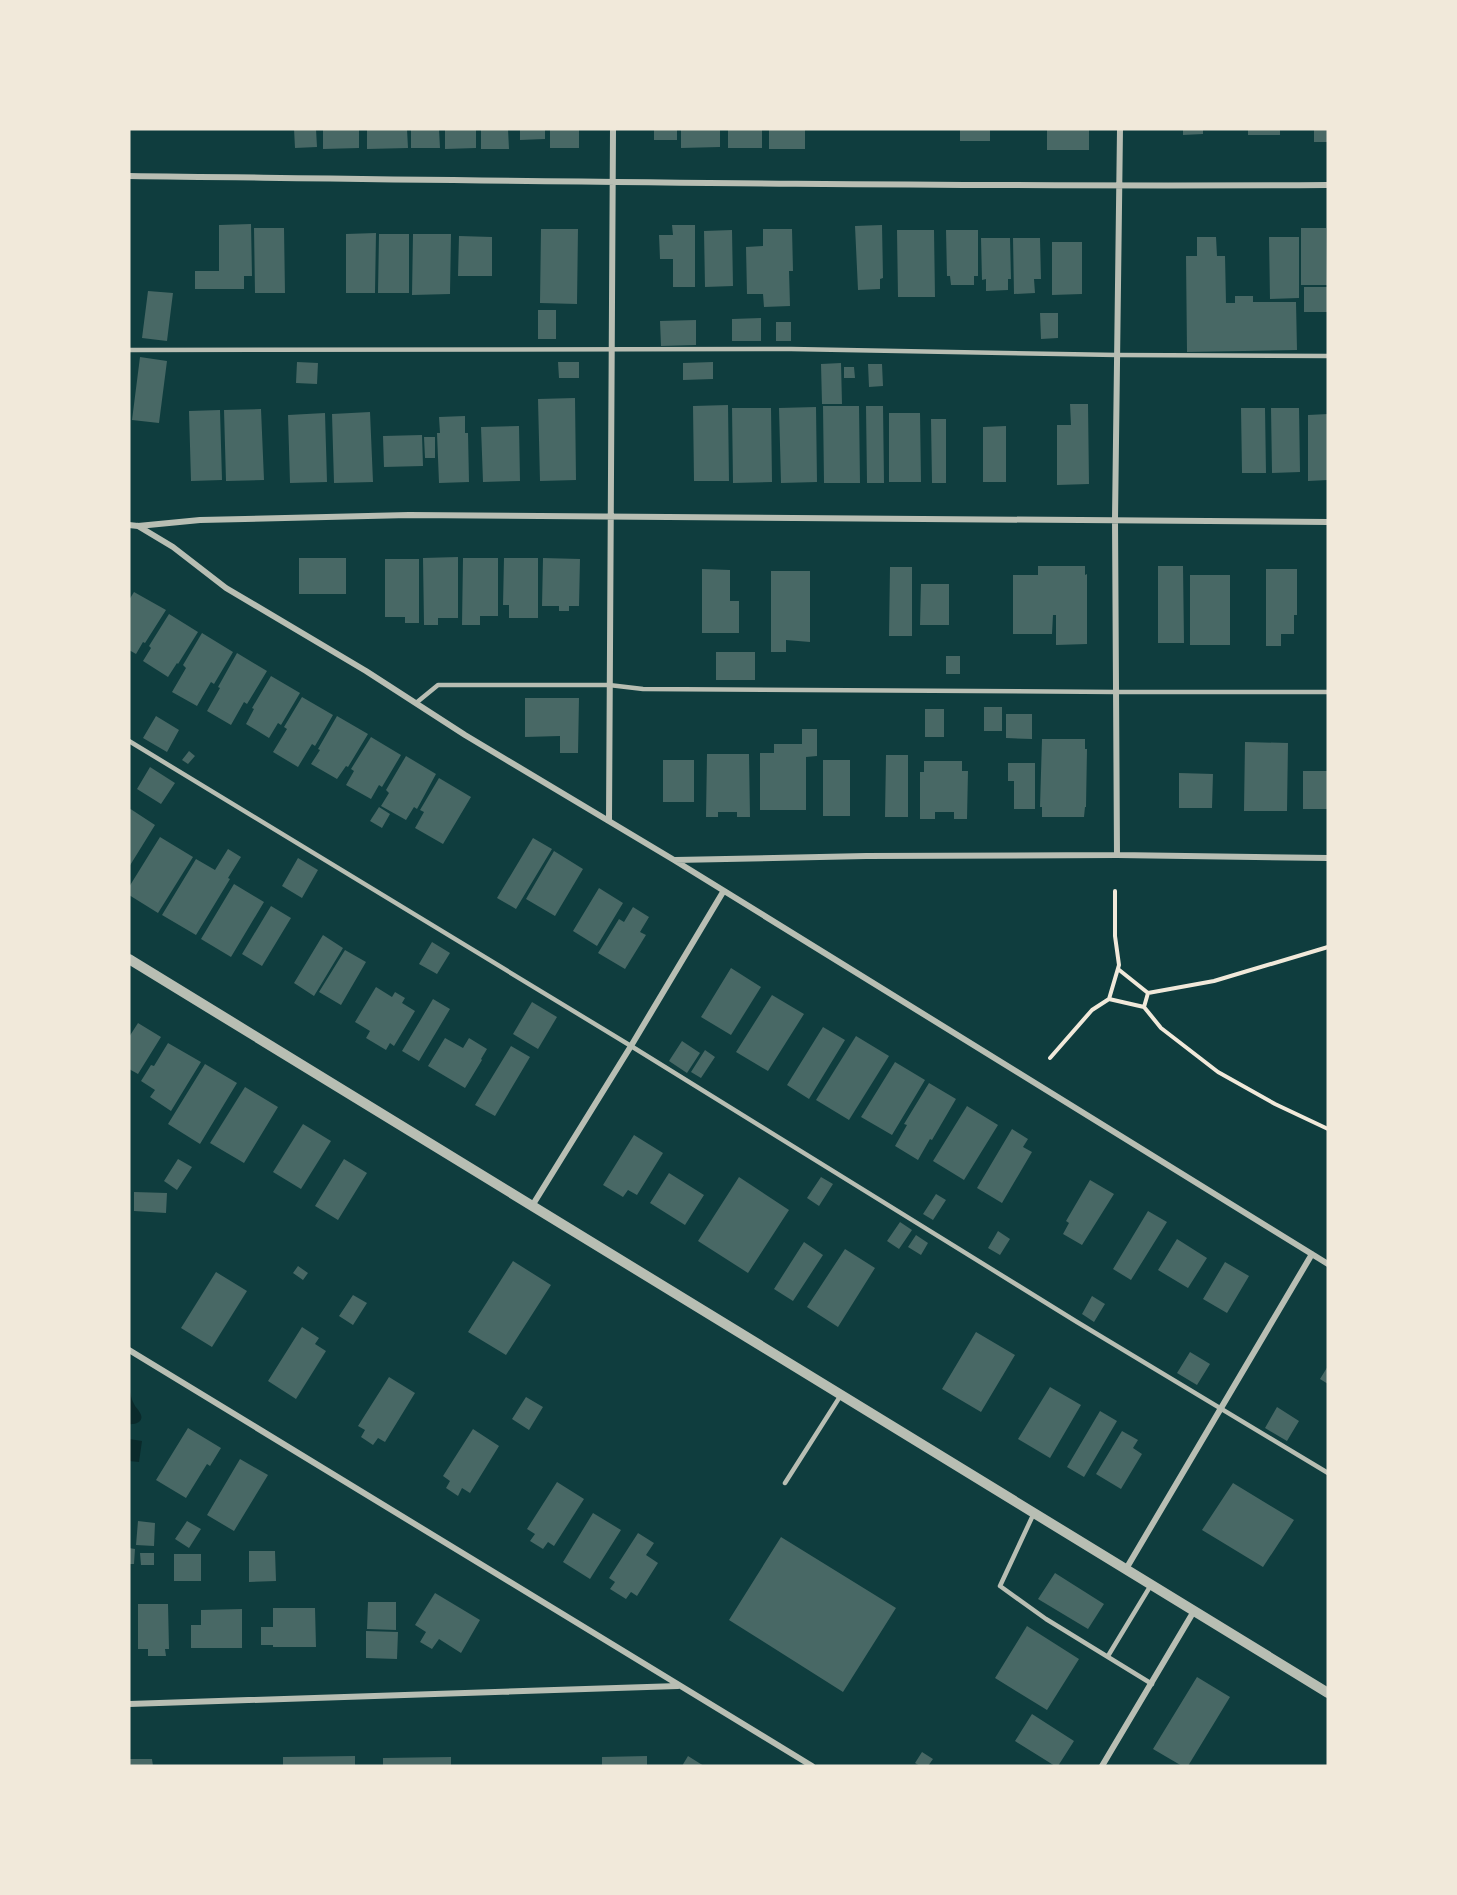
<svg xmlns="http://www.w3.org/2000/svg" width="1457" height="1895" viewBox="0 0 1457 1895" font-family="Inter,sans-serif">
	<rect width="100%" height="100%" fill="#0f3d3e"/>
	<path fill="#0a2a2b" d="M129,1389C131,1394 131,1399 134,1404C135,1407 139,1410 140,1413C145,1421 136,1425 129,1424Z
		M129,1439L142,1441L139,1462L129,1461Z"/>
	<path fill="#486865" d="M294,129H316L317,147L295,148Z
		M323,129H359V148L323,149Z
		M367,129H407L408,148L367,149Z
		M411,129H439L440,148H411Z
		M445,129H476V148L445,149Z
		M481,129H508L509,149H481Z
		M520,129H545V139L520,140Z
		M550,129H579V148H550Z
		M654,129H677V140H654Z
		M681,129H720V147L681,148Z
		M728,129H762V148H728Z
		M769,129H805V149H769Z
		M960,129H990V141H960Z
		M1047,129H1089V150H1047Z
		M1183,129H1203V134L1183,135Z
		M1248,129H1280V135H1248Z
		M1314,129H1328V142H1314Z
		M251,224L252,276H244V289H195V271H219V225Z
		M672,225H695V287H673V259H660L659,235H673Z
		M882,225L883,278L880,279V289L858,290L855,226Z
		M254,228H284L285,293H255Z
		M1301,228H1326L1327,285H1301Z
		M541,229H578L577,304L540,303Z
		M763,229H792L793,271H789L790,306L764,307L763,294H747L746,247L763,246Z
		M732,230L733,286L705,287L704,231Z
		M897,230H934L935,297H898Z
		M946,230H978V276H974V285H951L950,276H947Z
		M376,233L375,293H346V234Z
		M379,234H409V293H378Z
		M413,234H451L450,294L412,295Z
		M459,236L492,237V276H458Z
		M1197,237H1216L1217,256H1225L1226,303H1235V296H1253V302H1296L1297,350L1187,352L1186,256H1197Z
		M1269,237H1299V298L1270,299Z
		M981,238H1010L1011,279H1008V290L986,291V279L982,280Z
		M1013,238H1040L1041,279H1034L1035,293L1014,294Z
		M1052,242H1082V294L1052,295Z
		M1304,287H1327V312H1304Z
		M148,291L173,293L167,341L142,338Z
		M538,310H556V339H538Z
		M1040,313H1058V338L1041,339Z
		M761,318V341H732V319Z
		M696,320V345L661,346L660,321Z
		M776,322H791V341H776Z
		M140,357L167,361L159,423L132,420Z
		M297,362L318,363L317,384L296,383Z
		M558,362H579V378H559Z
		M713,362V379L683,380V363Z
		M841,363L842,404H822L821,364Z
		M868,364H882L883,386L869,387Z
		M844,367H854L855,378H844Z
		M575,398L576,480L540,481L538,399Z
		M1070,404H1088L1089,484L1057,485V425H1071Z
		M728,405L729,481H694L693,406Z
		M823,406H859L860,483H824Z
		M866,406H883L884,483H867Z
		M816,407L817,482L781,483L779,408Z
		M732,408H771L772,482L733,483Z
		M1241,408H1265L1266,473H1242Z
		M1271,408H1299L1300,472L1272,473Z
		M261,409L264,480L226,481L224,410Z
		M220,410L222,480L191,481L189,411Z
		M370,412L373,482L334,483L332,414Z
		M325,413L327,482L290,483L288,415Z
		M889,413H920L921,482H889Z
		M1328,414V480L1308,481V415Z
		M465,416V433H468L469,482L439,483L437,433H440L439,417Z
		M931,419H946V483H932Z
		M519,426L520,481L483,482L481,427Z
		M1006,426V482H983V427Z
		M422,435L423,466L384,467L383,436Z
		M424,437H435V458H425Z
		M458,557V618H438V625H424L423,558Z
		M299,558H346V594H299Z
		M463,558H498V616H480V625H462Z
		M504,558H538V618H509V605H503Z
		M543,558L580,559L579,606H569V611H559V606H542Z
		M385,559H419V623H405V617H385Z
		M1038,566H1085V575L1087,574V644L1056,645V615H1053L1052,634H1013V575H1038Z
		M1158,566H1183L1184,643H1158Z
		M890,567H912V636H889Z
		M702,569L730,570V601H739V633H702Z
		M1266,569H1297V615H1294V634H1281V646H1266Z
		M771,571H810V642L786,640V652H771Z
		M1190,575H1230V645H1190Z
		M921,584H949V625H920Z
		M134,592L166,610L145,643L143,642L136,654L129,650V600Z
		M169,614L198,632L178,664L177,663L168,677L143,661L151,648L149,646Z
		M202,633L233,652L214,684L211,682L197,706L172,692L186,668L183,665Z
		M716,652H755V680H716Z
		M237,653L267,671L247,704L244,702L231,725L207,711L220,688L218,687Z
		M946,656H960V674H946Z
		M271,676L300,693L281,725L278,723L269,738L246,724L254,709L252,708Z
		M302,697L333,715L315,746L312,744L298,767L273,752L287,729L284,727Z
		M525,698H579L578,753H560V736L525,737Z
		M984,707H1002V731H984Z
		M925,709H944V737H925Z
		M1006,714H1032V739L1006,738Z
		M156,716L179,730L167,752L143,738Z
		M337,716L368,734L348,767L346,766L337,779L311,764L320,750L318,749Z
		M802,729H817V756L806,757V810H760V753H774V744H802Z
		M371,737L401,755L382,787L379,785L371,799L346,785L354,771L351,769Z
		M1042,739H1085V749H1087L1086,807H1085L1084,817H1042V807H1040Z
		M1245,742L1288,743L1287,811H1244Z
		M189,751L195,756L188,764L182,760Z
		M707,754H749L750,817H737V812H718V817H706Z
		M886,755H908V817H885Z
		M406,756L436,774L417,809L414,807L406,820L381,806L389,793L386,790Z
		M663,760H694V802H663Z
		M823,760H850V816H823Z
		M924,761H962V771H968L967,819H954V812H935V819H920V772H924Z
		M1008,763H1035V809H1014V781H1008Z
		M150,767L175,783L161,804L137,789Z
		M1303,771H1328V809H1303Z
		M1179,773L1213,774L1212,808H1179Z
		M439,778L471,797L443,844L415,828L424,812L420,810Z
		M379,807L390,814L382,828L370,821Z
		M129,808L155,825L129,867Z
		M160,837L193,857L158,913L129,895V887Z
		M533,838L552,849L516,909L497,898Z
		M228,849L241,857L228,878L230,879L196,935L162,915L196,859L215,870Z
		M554,851L583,869L555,916L526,899Z
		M298,858L318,870L302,898L282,886Z
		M234,884L264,902L231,957L201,939Z
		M599,888L623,903L597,946L573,931Z
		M271,906L291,918L262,966L242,954Z
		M633,907L649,917L640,932L646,935L625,969L598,953L619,919L624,922Z
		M323,935L343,948L314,996L294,983Z
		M432,942L450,953L437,974L419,964Z
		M345,950L366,962L341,1005L319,992Z
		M731,968L761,987L731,1035L701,1017Z
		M376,987L392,997L395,992L405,998L402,1003L415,1011L394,1046L390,1043L386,1050L366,1038L370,1031L355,1022Z
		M772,995L804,1014L768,1071L736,1052Z
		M433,999L450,1009L419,1061L402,1051Z
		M532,1002L557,1017L538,1049L513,1034Z
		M138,1023L161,1037L138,1074L129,1069V1037Z
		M823,1027L845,1040L809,1099L787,1085Z
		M856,1036L889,1056L849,1120L816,1100Z
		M445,1038L463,1048L469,1038L487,1049L481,1059L482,1060L465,1088L428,1066Z
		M682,1041L700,1053L687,1073L669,1061Z
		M168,1043L201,1062L171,1111L150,1097L155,1090L141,1081L151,1065L154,1066Z
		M511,1046L530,1057L495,1116L475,1105Z
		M705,1050L715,1057L701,1078L691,1072Z
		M895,1062L925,1080L892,1135L861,1117Z
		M205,1064L237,1083L200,1144L168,1124Z
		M929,1083L956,1099L932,1140L930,1139L918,1160L895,1146L907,1125L904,1124Z
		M245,1087L278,1107L244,1163L210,1143Z
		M967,1106L998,1125L964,1180L933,1161Z
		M303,1124L331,1141L301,1189L273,1172Z
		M1012,1129L1028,1139L1023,1147L1032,1152L1002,1203L977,1188Z
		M634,1135L663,1153L637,1195L628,1190L623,1197L603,1185Z
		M178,1159L192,1167L177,1190L164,1181Z
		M344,1159L367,1173L338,1220L315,1206Z
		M669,1173L704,1195L685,1225L650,1203Z
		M739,1177L789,1210L748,1273L698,1241Z
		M821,1177L833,1184L819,1206L807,1198Z
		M1090,1180L1114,1194L1082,1245L1063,1234L1069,1223L1066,1221Z
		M134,1192L167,1193L166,1213L134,1211Z
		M936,1194L946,1200L933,1220L923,1214Z
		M1148,1211L1167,1222L1131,1280L1113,1269Z
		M900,1222L912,1230L899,1249L887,1241Z
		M998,1231L1010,1239L1000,1255L988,1248Z
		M916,1235L928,1243L921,1255L908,1247Z
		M1177,1239L1207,1258L1188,1288L1158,1270Z
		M804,1242L823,1255L793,1301L774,1289Z
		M845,1249L875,1268L838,1327L807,1307Z
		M513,1261L551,1285L506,1355L468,1332Z
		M1225,1262L1249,1276L1227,1313L1203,1299Z
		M298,1266L308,1273L303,1280L293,1273Z
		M216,1272L247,1291L212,1347L181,1328Z
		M353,1295L367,1303L353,1325L339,1316Z
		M1092,1296L1105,1304L1094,1322L1082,1314Z
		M302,1327L319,1338L315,1344L326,1351L296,1399L268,1381Z
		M976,1332L1015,1355L981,1412L942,1389Z
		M1190,1352L1210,1364L1197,1385L1177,1373Z
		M1328,1366V1384L1320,1379Z
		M389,1377L415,1393L385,1442L378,1438L373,1445L361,1437L365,1430L358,1426Z
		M1050,1387L1081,1405L1050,1458L1018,1439Z
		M526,1397L543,1407L529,1430L512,1419Z
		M1277,1407L1299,1421L1287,1441L1265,1428Z
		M1100,1411L1117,1421L1084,1477L1067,1467Z
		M188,1428L221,1448L210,1466L207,1464L186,1498L156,1480Z
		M473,1429L499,1446L470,1493L462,1488L458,1496L446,1488L450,1481L443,1476Z
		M1122,1431L1138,1440L1133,1448L1142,1454L1121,1489L1096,1474Z
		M240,1459L268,1475L234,1531L207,1515Z
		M557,1482L584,1499L554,1546L548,1542L543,1549L530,1541L535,1534L527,1529Z
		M1233,1483L1294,1520L1263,1567L1202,1530Z
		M593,1513L621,1530L590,1579L563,1562Z
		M138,1521L155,1523L154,1546L136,1545Z
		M187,1521L201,1529L189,1548L175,1539Z
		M638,1533L654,1543L646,1555L658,1563L637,1596L631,1592L626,1599L610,1589L615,1582L609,1578Z
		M781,1537L896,1608L843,1692L729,1620Z
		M129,1548L135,1549L134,1564H129Z
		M249,1551H275L276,1581L249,1582Z
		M140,1553H154V1565H141Z
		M174,1554H201V1581H174Z
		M1055,1573L1104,1604L1088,1629L1038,1599Z
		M435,1593L480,1620L461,1653L439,1639L432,1649L420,1642L426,1632L415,1625Z
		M368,1602H396V1630L367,1629Z
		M138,1604H168L169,1649H165L166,1656H148V1649H138Z
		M273,1608H315L316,1647H273V1645H261V1627H273Z
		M242,1609V1648H191V1625H201V1610Z
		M1027,1626L1079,1659L1047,1710L995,1678Z
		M366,1631L398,1632L397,1659L366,1658Z
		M1197,1677L1230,1697L1188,1766H1182L1153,1749Z
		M1032,1714L1074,1741L1058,1766H1055L1015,1741Z
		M922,1752L933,1759L928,1766H920L915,1763Z
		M355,1756V1766H283V1757Z
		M647,1756V1766H602V1757Z
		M688,1756L704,1766H682Z
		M451,1757V1766H383V1758Z
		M129,1759H152L153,1766H129Z"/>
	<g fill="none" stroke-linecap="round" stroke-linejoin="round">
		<path stroke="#f1e9da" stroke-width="4" d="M1118,969L1148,993L1144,1007
			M1148,993L1214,981L1328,947
			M1109,999L1119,965L1115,936V891
			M1050,1058L1092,1010L1109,999L1144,1007L1161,1028L1218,1072L1275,1104L1328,1129"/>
		<path stroke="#b8beb3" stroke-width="4.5" d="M129,350L791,349L1117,355L1328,356
			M416,703L438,685H609L643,689L1117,692H1328
			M129,741L631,1046L1077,1322L1328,1473
			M785,1483L841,1395
			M1034,1513L1000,1586L1046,1619L1152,1684
			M1108,1656L1151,1585"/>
		<path stroke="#b8beb3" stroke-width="6" d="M129,176C529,181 928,187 1328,185
			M129,525L138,526L200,520L409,515L1328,522
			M138,526L173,547L226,588L366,671L465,735L674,860L1328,1264
			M609,821L613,129
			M1117,855L1115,519L1120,129
			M675,860L866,856L1117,855L1328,858
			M532,1206L631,1046L723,892
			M129,1350L812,1766
			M1126,1569L1312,1254
			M129,1704L678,1686
			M1102,1766L1194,1611"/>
		<path stroke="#b8beb3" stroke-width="10" d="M129,959L1328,1693"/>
	</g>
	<rect width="1457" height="1895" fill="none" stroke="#f1e9da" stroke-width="261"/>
</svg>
